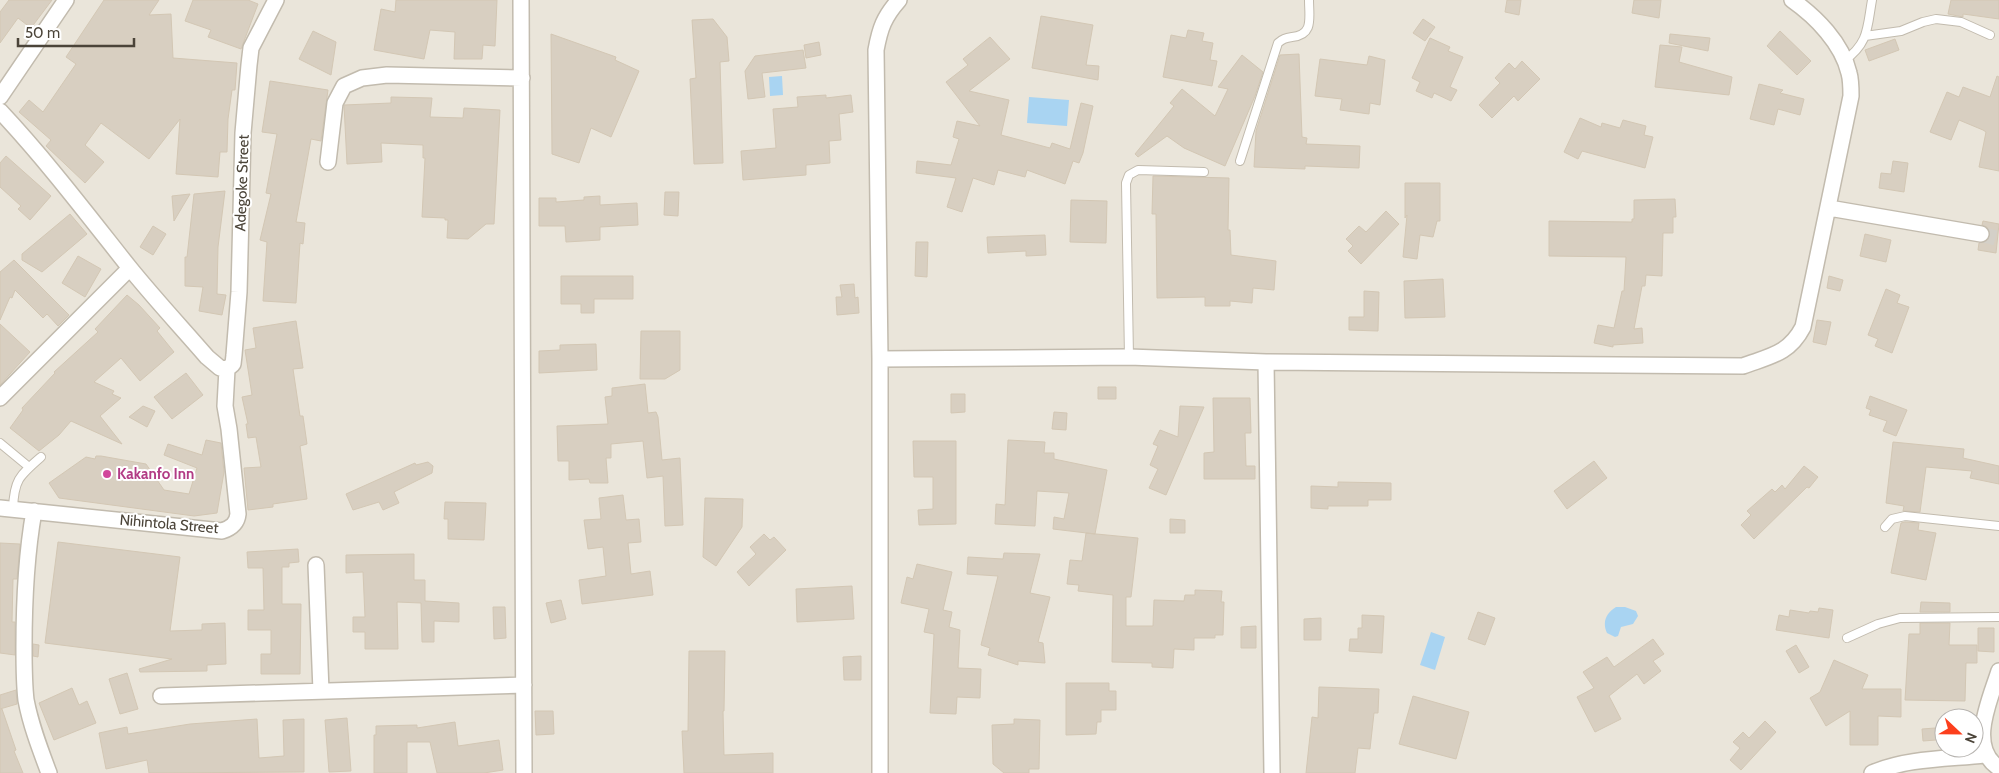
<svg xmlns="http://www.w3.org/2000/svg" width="1999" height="773" viewBox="0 0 1999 773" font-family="Cabin,sans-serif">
	<rect width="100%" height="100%" fill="#f6f3ec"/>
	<path fill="#eae5da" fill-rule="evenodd" d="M0,0H1999V773H0ZM1944,718H1974V748H1944Z"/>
	<path fill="#a9d4f2" d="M782,76L783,95L770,96L769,77Z
		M1029,97L1069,100L1067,126L1027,123Z
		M1616,607H1625L1636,611L1638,616L1633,624L1621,627L1618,636L1615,637L1607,633C1602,622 1606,613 1616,607Z
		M1431,632L1445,637L1435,670L1420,665Z"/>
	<path fill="#d8cfc1" stroke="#d3c7b4" d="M9,0H52L31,28L18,18L0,43V12Z
		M104,0H159L149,15L171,14L173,58L237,63L235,90H232L228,119L227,152H220L218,177L176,174L180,119L149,159L101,123L85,145L104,162L85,183L46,146L51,140L19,112L29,100L43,112L76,64L66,57Z
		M193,0H248L258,4L241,49L208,37L211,30L185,21Z
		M396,0H497L495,46L483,45L482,59H454L455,32L430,30L424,59L374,50L381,9L395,12Z
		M1507,0H1521L1519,15L1505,12Z
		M1634,0H1661L1659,18L1632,13Z
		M1951,0H1999V19L1963,14V17L1948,14Z
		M1041,16L1093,25L1086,65L1099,66L1098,80L1032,68Z
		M713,19L727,37L729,61L720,62L723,163L694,164L690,79L696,78L692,20Z
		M1423,19L1435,27L1425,41L1413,33Z
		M1188,30L1204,33L1202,41L1213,43L1210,60L1217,61L1212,86L1163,77L1171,35L1186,38Z
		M313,31L336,42L331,75L299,59Z
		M1780,31L1811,61L1797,75L1767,46Z
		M551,34L616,57L615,60L639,71L611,137L591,128L579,163L552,154Z
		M1670,34L1710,38L1708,51L1669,43Z
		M990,37L1010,59L969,91L1009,100L1001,135L1050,148L1052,143L1070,149L1081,103L1093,106L1083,153L1079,163L1073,161L1065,184L1027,170L1025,177L998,170L994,185L973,178L962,212L947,207L956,178L916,173L917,161L951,165L959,139L953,137L957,121L980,126L946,82L968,65L963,59Z
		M1430,38L1450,47L1448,51L1463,57L1450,87L1457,90L1451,101L1434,93L1432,98L1416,91L1420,82L1412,78Z
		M1895,39L1899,50L1869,61L1865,50Z
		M819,42L821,55L806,58L804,45Z
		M1660,45L1682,47L1679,62L1732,77L1729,95L1655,87Z
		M803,50L806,68L762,73L765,97L748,99L745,71L755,56Z
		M1299,54L1302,137L1307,138L1306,144L1360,146L1359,168L1305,166V169L1254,167L1256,131L1280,55Z
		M1242,55L1263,72L1255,96L1225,166L1184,148L1167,136L1138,157L1135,154L1174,106L1170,103L1182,89L1215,116L1228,89L1218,87Z
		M1369,56L1385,60L1380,105L1370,103L1369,114L1340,110L1342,99L1315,96L1320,59L1367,65Z
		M1522,61L1540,79L1518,101L1514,96L1492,118L1479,105L1500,83L1495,78L1509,63L1515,69Z
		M1997,76L1999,77V171L1979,167L1986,132L1983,130L1959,120L1951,140L1930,132L1947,92L1959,97L1963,87L1990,97Z
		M270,81L328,90L321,141L311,139L296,222L305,223L303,244L300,243L296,303L263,301L267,242L260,240L271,194L266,193L277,134L262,132Z
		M1759,84L1783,90L1780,93L1804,99L1800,115L1778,109L1774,125L1750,119Z
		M826,95V98L851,95L853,112L839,114L841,140L829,141L830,163L806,165V175L743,180L741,151L776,148L773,109L798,107L797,97Z
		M391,97L432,98L430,117L463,118L464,108L500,110L494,224H486L468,239L447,238L448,220H445V218L422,217L425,158H423V145L381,143L382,162L347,164L344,105L391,103Z
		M1580,118L1601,127L1602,123L1620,128L1623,120L1646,126L1644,135L1653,137L1645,168L1582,151L1578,159L1564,152Z
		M6,156L51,196L30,220L18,209L21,206L0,187V163Z
		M1893,161L1908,163L1904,192L1879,188L1881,173L1891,174Z
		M1153,176L1229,178L1228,230H1230L1231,255L1276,261L1274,290L1253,288L1252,303L1230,301V306H1205V297L1157,298L1156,214H1152Z
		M1405,183H1440V221H1437L1433,237L1420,235L1417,259L1403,257L1407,215L1405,218Z
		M225,191L218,247L217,294L226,295L222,315L199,311L203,287L185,286V257H187L194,194Z
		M665,192H679L678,216L664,215Z
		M190,194L174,221L172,196Z
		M600,196V205L637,203L638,225L600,227V240L566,242L565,226H539V198H556V202L584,200V197Z
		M1675,199L1676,217H1673V233H1663L1662,276L1646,275L1645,286H1642L1634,329L1642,328L1643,343L1613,345V347L1594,343L1598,325L1614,328L1622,291H1624L1626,257L1549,256V221L1632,222V219H1634V200Z
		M1071,200L1107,201L1106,243L1070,242Z
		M1386,211L1399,224L1361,264L1348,251L1353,246L1346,239L1359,226L1366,232Z
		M70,214L87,234L42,272L22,260V254Z
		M1983,221L1999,224L1996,253L1978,250L1979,243L1988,240L1990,235L1987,227L1982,225Z
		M153,226L166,234L153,255L140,247Z
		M1865,234L1891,240L1886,262L1860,256Z
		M1045,235L1046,255L1026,256V251L988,253L987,237Z
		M916,242H928L927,277L915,276Z
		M78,256L101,269L85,297L62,283Z
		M14,260L69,315L58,326L47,314L43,318L15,290L12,298L10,297L0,320V272Z
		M561,276H633V299H594V313H581V304H561Z
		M1829,276L1843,280L1840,291L1827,288Z
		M1443,279L1445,317L1405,318L1404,281Z
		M854,284L855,298L858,297L859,313L837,315L836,297H842L840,285Z
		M1886,289L1900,295L1897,303L1909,307L1892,353L1875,346L1878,339L1868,335Z
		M1364,291L1379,292L1378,331L1349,330V317H1364Z
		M127,295L139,305L160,328L157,331L174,352L140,381L121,358L94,382L114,391L112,394L121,398L100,416L122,444L71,421L59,435L39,451L10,428L23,410L22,408L55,373L54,372L98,332L95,329Z
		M1817,320L1831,322L1826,345L1813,342Z
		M296,321L303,368L293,369L300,416H303L307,444L300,446L307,499L273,504V507L248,510L244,468L261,467L256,437L248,438L246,424H248L242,397L252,395L245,350L256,348L253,328Z
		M0,324L30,352L0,385Z
		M641,331H680V370L665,379H640Z
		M596,344L597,370L539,373V351L560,350V345Z
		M186,373L203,395L172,419L154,397Z
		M645,384L648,413L656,412L658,417L662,460L680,458L683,525L665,526L663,476L647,478L643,441L611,444V458H606L608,483H590L589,479L569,480V461H558L557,426L608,424L605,397L612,396V388Z
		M1098,387H1116V399H1098Z
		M951,394H965V412L951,413Z
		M1870,396L1907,410L1896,436L1883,431L1887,421L1869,415L1871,410L1866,408Z
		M1213,398H1250L1251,433H1245L1246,466H1255V479H1204V453L1214,452Z
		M143,406L155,411L147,427L129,417Z
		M1180,406L1204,407L1166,495L1149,488L1158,469L1150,465L1158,446L1153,444L1160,430L1178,437Z
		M1054,412L1067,413L1066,430L1052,429Z
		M206,440L221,443L224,472L217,513L194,516L59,498L49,483L86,457L95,459L96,456H101L146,464L164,490L189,494L197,468L164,455L168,444L202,455Z
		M1008,440L1045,442L1044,453H1054V459L1107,470L1095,534L1053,529L1054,517L1064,519L1069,493L1037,491L1035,526L995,524L996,504L1005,505Z
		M913,441H956V524L919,525L918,510L933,509V477H914Z
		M1893,442L1964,449L1963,458L1999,466V484L1970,478L1972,471L1926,467L1920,512L1903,511L1904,506L1886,503Z
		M1594,461L1607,478L1567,509L1554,491Z
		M428,462L433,466L432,473L394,492L399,503L383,510L379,502L353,510L346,494L415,463L416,465Z
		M1804,466L1818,477L1809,488L1807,487L1754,539L1741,525L1751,515L1747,511L1772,489L1775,492L1782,485L1785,489Z
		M1338,482L1391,483V500H1368V506H1328V509L1311,508V486L1338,487Z
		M623,495L626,520L639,519L641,542L628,543L631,574L650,571L653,595L582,604L579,580L606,576L603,547L588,549L584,520L601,519L599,498Z
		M705,498L743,499L742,527L716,566L703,557Z
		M445,502L486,503L484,540L448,539V519H444Z
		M1170,519L1185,520V533H1170Z
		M1905,522L1919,523L1918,530L1936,533L1926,580L1891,573L1901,523Z
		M1086,533L1138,538L1131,597H1126V626H1153L1154,600L1184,601L1185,595H1195V590L1222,591L1221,602H1224L1223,635H1215V638H1194V650L1174,649L1173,668L1152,667V663L1112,662L1113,595L1078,591L1079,585L1067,584L1070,560L1082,561Z
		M764,534L770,540L774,537L786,550L749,586L737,572L756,554L750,547Z
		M58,542L180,557L170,631L202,630V624L225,623L226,664L207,665V671L140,672L139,669L172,659L45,643Z
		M0,543L20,544L17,579H13L12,622H15V655L0,653Z
		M298,549L299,562L289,563V567H282V604H301L300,674H261V654H271V630H248V610H264L263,568H248L247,552Z
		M1004,553L1040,554L1030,593L1050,597L1038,642L1043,643L1045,663L1018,661V665L988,655L990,648L981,645L998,576L967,574L968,557L1003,559Z
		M414,554V580H425V601L459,603V622L434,621V642H422L421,603L397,602L398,649H365V632H353V617H365L363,572L346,573V555Z
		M917,564L952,572L943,610L952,612L949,627L960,630L958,668L981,669L980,698L957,697L956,714L930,713L934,634L924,632L929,609L901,603L907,577L913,579Z
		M852,586L854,619L797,622L796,589Z
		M561,600L566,619L551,623L546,603Z
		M1921,602L1950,603V612H1920Z
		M493,607H505L506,638L494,639Z
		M1819,608L1833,610L1829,638L1776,630L1779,615L1789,617L1790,610L1809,613L1810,611L1818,612Z
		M1478,612L1495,618L1485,645L1468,639Z
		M1362,615L1384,616L1382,653L1349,651L1350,639H1358V628H1362Z
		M1321,618V640H1304V619Z
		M1920,623H1950L1949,645H1977V663H1966L1965,701L1905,700L1909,634H1920Z
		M1256,626V648H1241V627Z
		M1978,628H1994V652L1978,651Z
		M1653,639L1664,654L1653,661L1661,671L1644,684L1637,674L1609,696L1621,719L1595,732L1577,697L1594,688L1583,672L1607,657L1614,667Z
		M33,644L39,645L38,657L33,656Z
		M1796,645L1809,667L1799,673L1786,651Z
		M689,651H725L724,711H723L724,755L773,753V773H684L682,731H688Z
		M861,656V680H844L843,657Z
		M1834,660L1868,675L1862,689H1901V717L1878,716V745H1850V711L1826,726L1810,698L1820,692Z
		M127,673L138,709L120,714L109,679Z
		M1066,683H1109V691H1116V710H1101V722H1097L1096,734L1066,735Z
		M1319,687L1379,689L1378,713H1374L1370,749L1358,748L1355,773H1306L1312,717L1318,718Z
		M72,688L79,705L87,701L96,723L54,740L39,703Z
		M16,690L17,704L0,709V695Z
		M1413,696L1469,712L1456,759L1399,744Z
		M2,709L16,750L14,751L23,773H0V710Z
		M535,711H553L554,734L536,735Z
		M347,718L351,771L329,772L325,720Z
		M257,719L259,758L284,756L283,720L304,719V772L149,773L147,760L106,769L99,733L127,727L128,734L190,724Z
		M1014,719L1040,720L1039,769H1029V773H1004L993,764L992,725L1014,724Z
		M1765,721L1776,732L1741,770L1730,760L1740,748L1733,742L1743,732L1749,738Z
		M455,722L458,746L499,740L503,770L484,773H437L430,742H407V773H374V735H376V726L417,725V728Z
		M1935,728L1936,740L1923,741L1922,729Z"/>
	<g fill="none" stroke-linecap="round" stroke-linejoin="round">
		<path stroke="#d4d0c8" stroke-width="15" stroke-dasharray="15 8" stroke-linecap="butt" d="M1981,234L1999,239"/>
		<defs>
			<path id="lane" d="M1865,36L1901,31L1923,22L1936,19L1961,22L1990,35
				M1844,61C1869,43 1867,28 1872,0
				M1240,161L1278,43C1283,39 1285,38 1292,37C1314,35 1309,18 1309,0
				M1129,357L1126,183L1129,175L1138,170L1204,172
				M0,443L29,467
				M13,509C14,480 19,476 41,457
				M1885,527L1892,519L1905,516L1999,526
				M1847,638L1878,624L1900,618L1999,617"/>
			<path id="street" d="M521,0L524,773
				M0,97L66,0
				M0,111C46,160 87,214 129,267C154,298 181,327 207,357L220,368L227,369
				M328,162L335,103L344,86L362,78L387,75L522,78
				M1829,208L1981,234
				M880,359L1129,357L1266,362L1743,366C1770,356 1789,354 1803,327L1851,96C1851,89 1851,80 1849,73C1842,43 1816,17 1792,0
				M1266,362L1272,773
				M227,369L233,364L234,355L239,292L243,133L249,65L251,48L276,0
				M0,398L130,268
				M0,508L222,531C231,528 237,524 238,514L229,429L225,406L227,369
				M34,511C26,556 24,602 24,647C24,665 24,683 26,700C31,726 40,749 49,773
				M316,565L321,691
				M1999,671C1990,700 1967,747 1999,768
				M161,696L524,685
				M880,773V359L876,50C880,28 884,17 899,0
				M1872,773C1907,758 1948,759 1985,755"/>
		</defs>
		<use href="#lane" stroke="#c2bbae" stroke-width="10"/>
		<use href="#street" stroke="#c2bbae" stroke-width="18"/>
		<use href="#lane" stroke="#fff" stroke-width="8"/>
		<use href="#street" stroke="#fff" stroke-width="15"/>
	</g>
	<circle fill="#d1479c" stroke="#fff" stroke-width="2" cx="107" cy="474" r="5"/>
	<g text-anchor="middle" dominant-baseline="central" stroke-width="4" stroke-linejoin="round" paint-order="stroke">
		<g font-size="15" fill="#4b4439" stroke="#fff">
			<text transform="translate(242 183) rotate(-88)">Adegoke Street</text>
			<text transform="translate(169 524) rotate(5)">Nihintola Street</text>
		</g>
		<g font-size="15" font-weight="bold" fill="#b23c85" stroke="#fff" text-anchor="start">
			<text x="117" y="474">Kakanfo Inn</text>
		</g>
	</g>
	<g transform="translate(1959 733) rotate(112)"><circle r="24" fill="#ffffff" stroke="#b7b4b0"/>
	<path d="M0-4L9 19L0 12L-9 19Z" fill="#fc3f1d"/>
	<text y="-8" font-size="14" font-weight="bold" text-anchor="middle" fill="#4b4439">N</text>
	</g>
	<path d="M18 38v8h116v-8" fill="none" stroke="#4b4439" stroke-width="2.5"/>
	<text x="25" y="38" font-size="15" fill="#4b4439" stroke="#ffffff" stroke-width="4" paint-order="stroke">50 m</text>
</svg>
